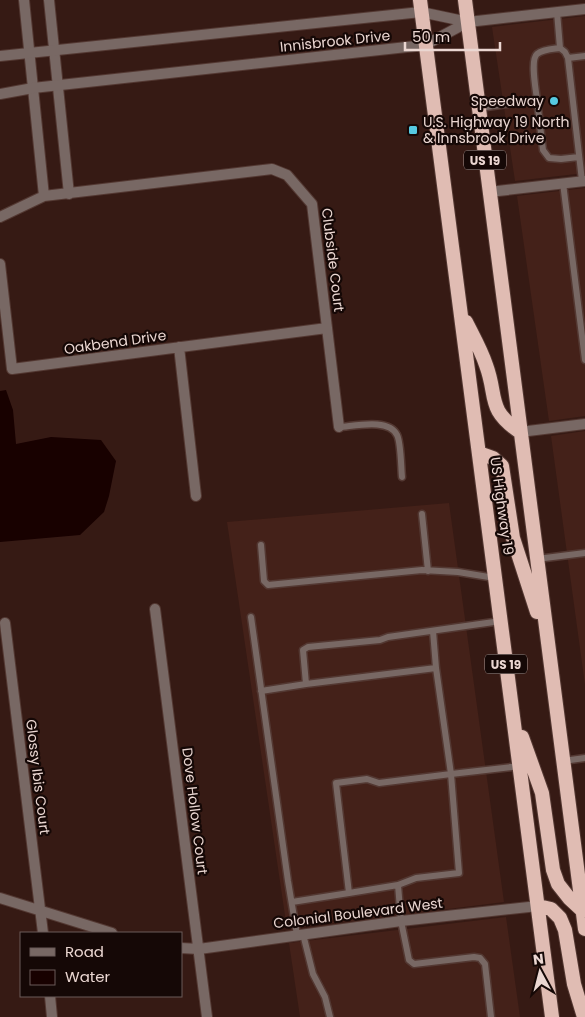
<svg xmlns="http://www.w3.org/2000/svg" width="585" height="1017" viewBox="0 0 585 1017" font-family="Poppins,sans-serif">
	<rect width="100%" height="100%" fill="#361a14"/>
	<path fill="#442119" d="M585,16V173L515,181L492,27Z
		M585,188V416L549,421L517,196Z
		M585,431V685L551,436Z
		M449,503L504,902L287,929L227,522Z
		M506,917L520,1017H300L289,943Z"/>
	<path fill="#180100" d="M6,390L13,410L16,444L51,437L101,440L116,461L109,496L104,512L80,535L0,542V391Z"/>
	<g fill="none" stroke-linecap="round" stroke-linejoin="round">
		<defs>
			<path id="service" d="M557,12L560,48
				M568,58L585,56
				M537,100L543,150L549,158L561,159L579,157
				M479,108L537,100C536,90 530,60 537,54C543,49 553,49 560,48L565,52L568,58L582,181
				M563,183L585,360
				M339,427C355,426 389,418 397,435C401,442 401,468 402,477
				M422,514L428,571
				M261,545L264,581L268,585L422,570L458,572L495,578
				M537,559L585,553
				M251,617L288,881L297,935
				M501,621L388,637L380,640L308,647L303,650L306,684L436,668L451,774L520,766
				M433,631L436,668
				M261,691L306,684
				M563,761L585,758
				M398,885L416,878L459,873L451,774L379,783L367,779L336,783L349,893L398,885L401,921L409,960L414,964L474,957L480,958L485,964L491,1017
				M292,902L349,893
				M303,934L313,974L325,997L330,1017"/>
			<path id="minor" d="M24,0L44,196
				M49,0L69,194
				M468,22L585,9
				M489,192L585,181
				M0,217L44,196L272,169L287,175L312,204L339,427
				M0,264L12,369L327,328
				M179,347L196,496
				M520,432L585,424
				M155,609L207,1017
				M5,623L43,933
				M0,898L112,933
				M181,948L199,949L401,921L538,906
				M50,996L52,1017"/>
			<path id="tertiary" d="M0,56L421,12L468,22
				M0,94L33,88L425,45L468,22"/>
			<path id="trunk" d="M420,0L552,1017
				M465,0L585,929
				M466,322C473,336 481,350 486,365C498,397 486,409 520,432
				M479,453L493,458L502,466L513,538L537,612
				M522,737L542,793L553,870L558,884L569,898L583,911
				M538,906L551,909L560,918L565,930L574,984L584,1017"/>
		</defs>
		<use href="#service" stroke="#533832" stroke-width="9"/>
		<use href="#minor" stroke="#533832" stroke-width="12"/>
		<use href="#tertiary" stroke="#533832" stroke-width="12"/>
		<use href="#trunk" stroke="#533832" stroke-width="16"/>
		<use href="#service" stroke="#786864" stroke-width="6"/>
		<use href="#minor" stroke="#786864" stroke-width="10"/>
		<use href="#tertiary" stroke="#786864" stroke-width="10"/>
		<use href="#trunk" stroke="#e0bcb3" stroke-width="14"/>
	</g>
	<g fill="#56c9e1" stroke="#150806" stroke-width="2">
		<circle cx="554" cy="101" r="5"/>
		<rect x="408" y="125" width="10" height="10" rx="2.5"/>
	</g>
	<g text-anchor="middle" dominant-baseline="central" stroke-width="4.5" stroke-linejoin="round" paint-order="stroke">
		<g fill="#150806" stroke="#ab9995" stroke-width="1">
			<rect x="464" y="150.5" width="42" height="19" rx="4"/>
			<rect x="485" y="654.5" width="42" height="19" rx="4"/>
		</g>
		<g font-size="12" font-weight="bold" fill="#ebd7d2">
			<text x="485" y="160">US 19</text>
			<text x="506" y="664">US 19</text>
		</g>
		<g font-size="14" fill="#ebd7d2" stroke="#150806">
			<text transform="translate(335 41) rotate(-6)">Innisbrook Drive</text>
			<text transform="translate(333 260) rotate(83)">Clubside Court</text>
			<text transform="translate(115 342) rotate(-8)">Oakbend Drive</text>
			<text transform="translate(502 506) rotate(82)">US Highway 19</text>
			<text transform="translate(38 777) rotate(83)">Glossy Ibis Court</text>
			<text transform="translate(195 811) rotate(83)">Dove Hollow Court</text>
			<text transform="translate(358 913) rotate(-7)">Colonial Boulevard West</text>
		</g>
		<g font-size="14" fill="#ebd7d2" stroke="#150806" text-anchor="end">
			<text x="544" y="101">Speedway</text>
			<text x="423" y="122" text-anchor="start">U.S. Highway 19 North<tspan x="423" dy="16">&amp; Innsbrook Drive</tspan></text>
		</g>
	</g>
	<rect x="20" y="932" width="162" height="65" fill="#150806" stroke="#6b5b58"/>
	<rect x="30" y="948" width="25" height="8" fill="#786864" stroke="#6b5b58"/>
	<text x="65" y="957" font-size="15" fill="#ebd7d2">Road</text>
	<rect x="30" y="970" width="25" height="15" fill="#180100" stroke="#6b5b58"/>
	<text x="65" y="982" font-size="15" fill="#ebd7d2">Water</text>
	<g transform="translate(540 972) rotate(353)" stroke="#150806" stroke-width="4" paint-order="stroke">
	<path d="M0-4L9 19L0 12L-9 19Z" fill="#ebd7d2"/>
	<text y="-8" font-size="14" font-weight="bold" text-anchor="middle" fill="#ebd7d2">N</text>
	</g>
	<path d="M405 42v8h95v-8" fill="none" stroke="#ebd7d2" stroke-width="2.5"/>
	<text x="412" y="42" font-size="15" fill="#ebd7d2" stroke="#150806" stroke-width="4" paint-order="stroke">50 m</text>
</svg>
